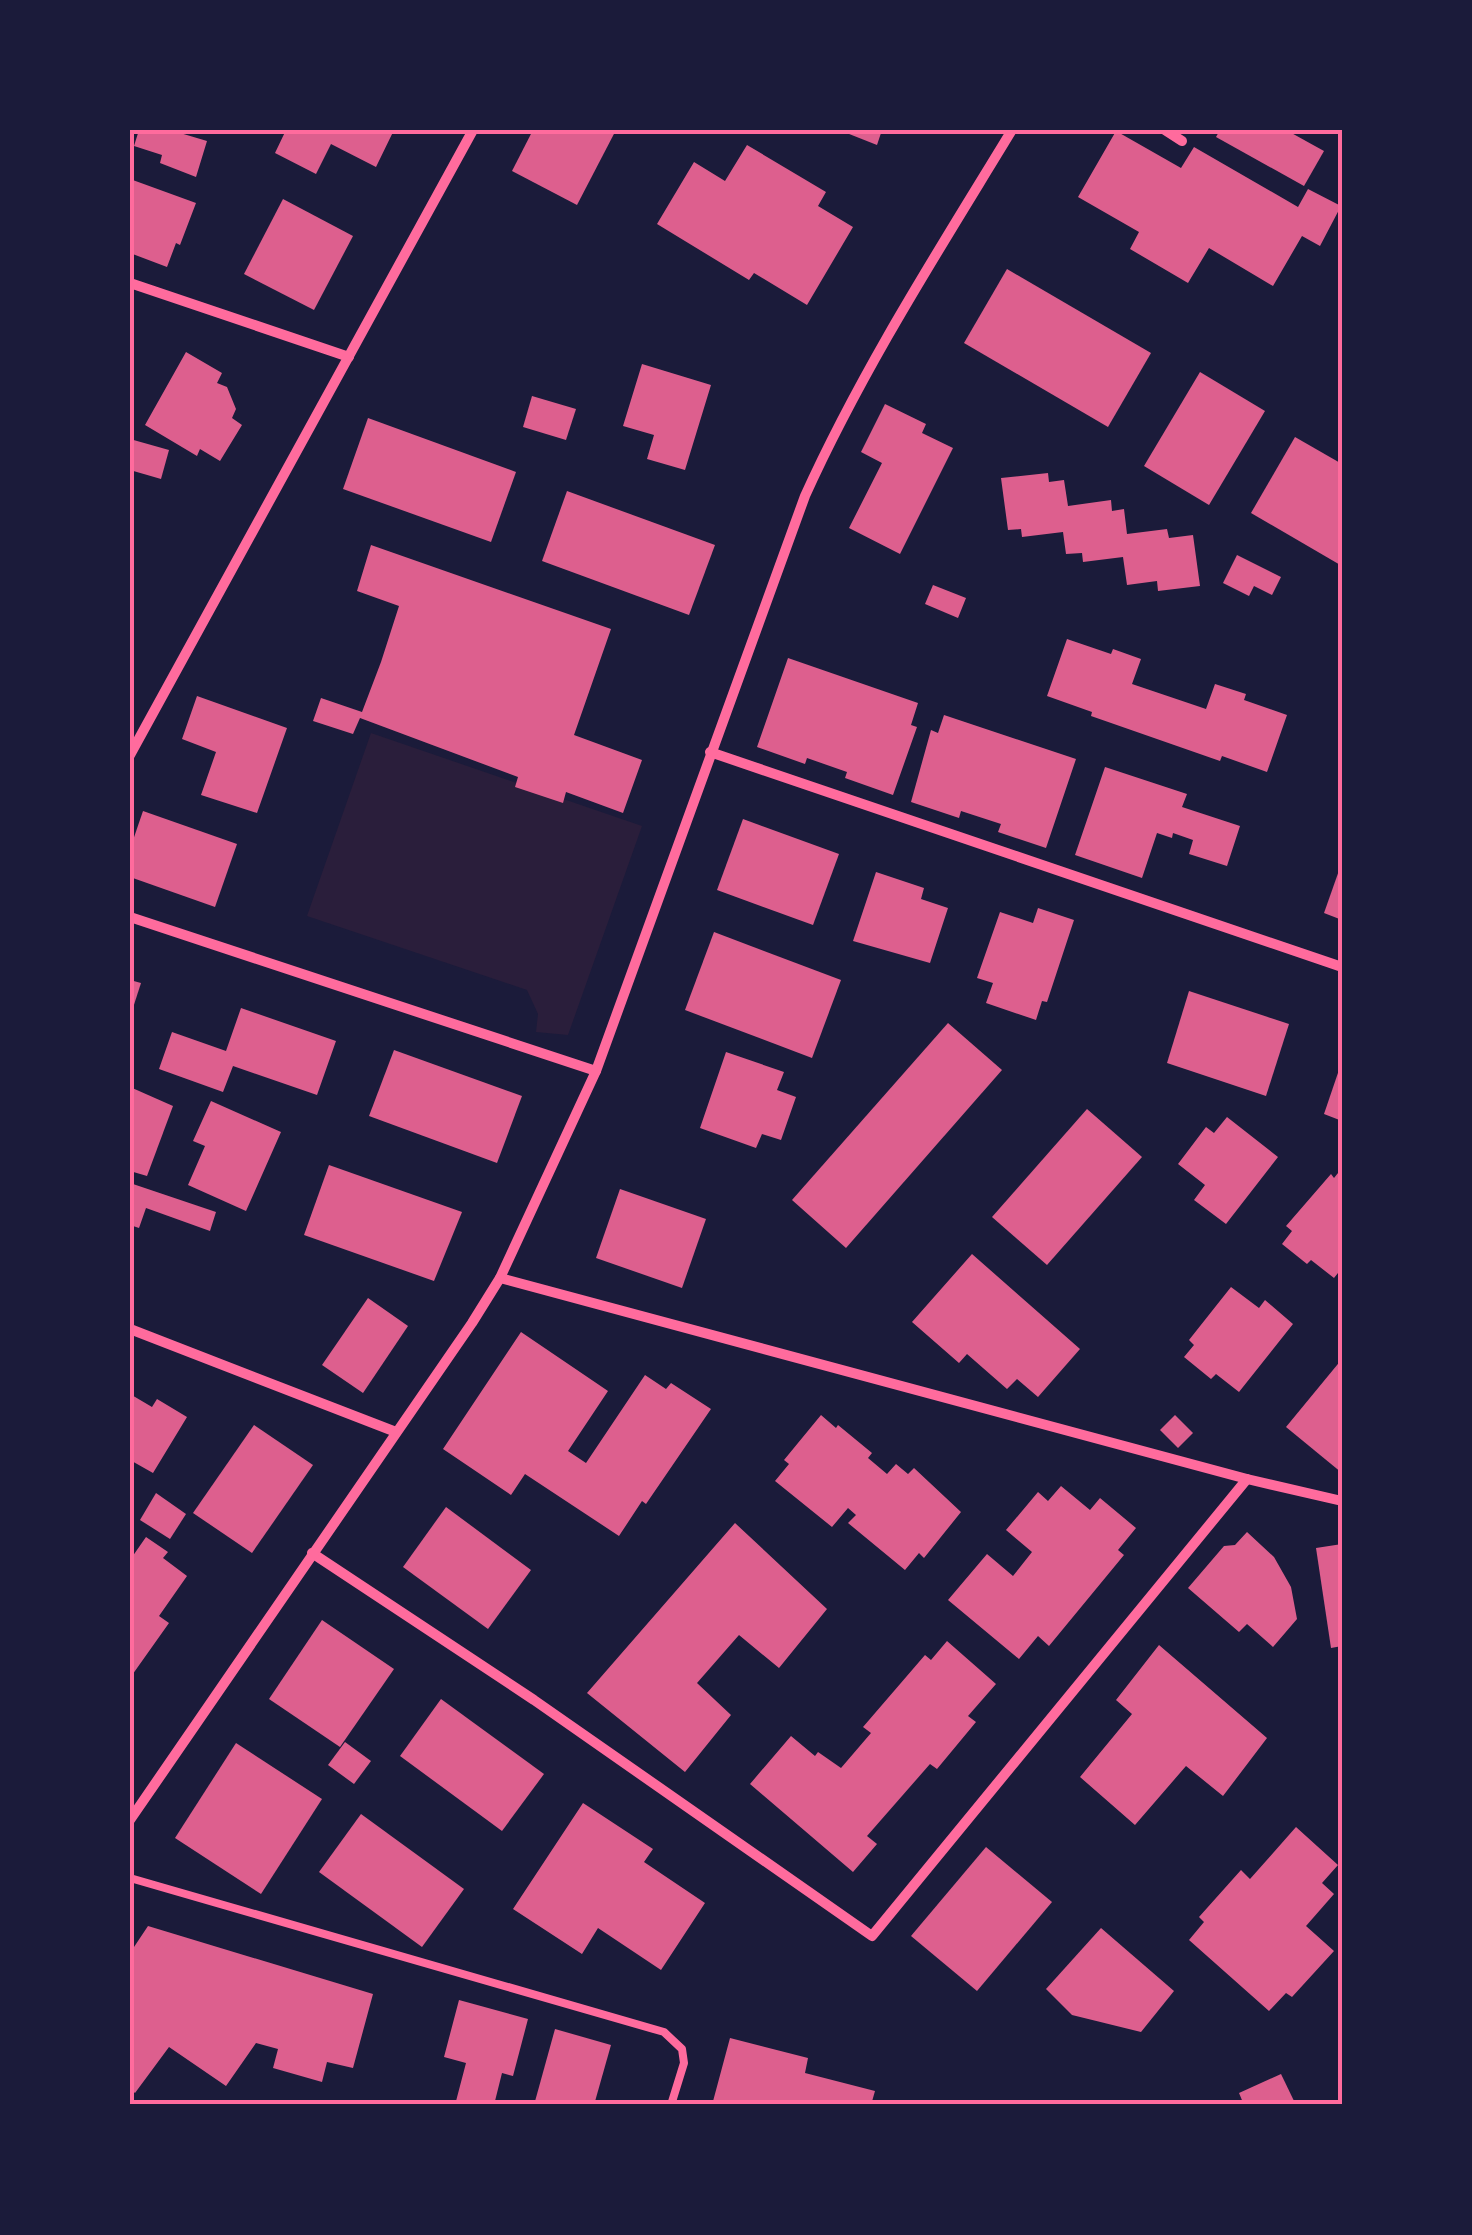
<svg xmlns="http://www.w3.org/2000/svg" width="1472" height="2235" viewBox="0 0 1472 2235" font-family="Overpass,sans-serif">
  <rect width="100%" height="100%" fill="#1b1b3a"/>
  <polygon fill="#2a1e3b" points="371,733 642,826 568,1035 536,1032 538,1014 527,990 307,916"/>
  <g fill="#dd5f8e">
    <polygon points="139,130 170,130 207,141 196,177 160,163 162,155 134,146"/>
    <polygon points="286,130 394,130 376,167 331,144 316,174 275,153"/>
    <polygon points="533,130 616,130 577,205 512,171"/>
    <polygon points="839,130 882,130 877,145"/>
    <polygon points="1220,130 1286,130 1324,151 1304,186 1216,137"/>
    <polygon points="1116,131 1181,168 1194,147 1298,207 1308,189 1341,206 1320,246 1302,236 1273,286 1209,248 1188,283 1130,249 1139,232 1078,197"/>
    <polygon points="747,145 826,192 818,206 853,227 807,305 754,273 749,280 657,224 694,162 725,181"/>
    <polygon points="130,179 196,203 180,245 176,243 167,267 130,253"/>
    <polygon points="283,199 353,236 314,310 244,274"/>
    <polygon points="1007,269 1151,353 1108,427 964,343"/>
    <polygon points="186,352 222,373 217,383 227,387 236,409 232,418 242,425 220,461 200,449 197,456 145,425"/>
    <polygon points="642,364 711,385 685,470 647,459 654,435 623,426"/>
    <polygon points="1200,372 1265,411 1209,505 1144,466"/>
    <polygon points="532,396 576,409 566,440 523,427"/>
    <polygon points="885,404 926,424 922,433 953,448 900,554 849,528 882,463 861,452"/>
    <polygon points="368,418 516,472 491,542 343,489"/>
    <polygon points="1295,437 1342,464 1342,566 1251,513"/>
    <polygon points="130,439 169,450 161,479 130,470"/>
    <polygon points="1048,473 1049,482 1064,480 1068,506 1111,500 1112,511 1124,509 1127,534 1167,529 1169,538 1193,535 1200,586 1158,591 1157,581 1127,585 1123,557 1083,562 1082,553 1066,554 1063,532 1022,537 1021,529 1008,530 1001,478"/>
    <polygon points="567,491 715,545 689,615 542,561"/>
    <polygon points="371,545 611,629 574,735 642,760 623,813 566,792 563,803 515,787 518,777 360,718 353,734 313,721 321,698 362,712 381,662 399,606 357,591"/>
    <polygon points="1237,555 1281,577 1272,595 1254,586 1249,596 1223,583"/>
    <polygon points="933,585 966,598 958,618 925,604"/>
    <polygon points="1067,639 1111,654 1113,649 1141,659 1132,684 1206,709 1215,684 1246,694 1244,700 1287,715 1267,772 1222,756 1220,761 1091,716 1092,712 1047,696"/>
    <polygon points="788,658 918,703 911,725 917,727 893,795 845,778 847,772 807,758 805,764 757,747"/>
    <polygon points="197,696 287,728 257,813 201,795 216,752 182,739"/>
    <polygon points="944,715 1076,759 1046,848 998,832 1001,824 961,811 959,818 911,802 931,730 938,733"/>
    <polygon points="1105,767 1187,794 1182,807 1240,826 1227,866 1189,854 1193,840 1173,833 1172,838 1157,833 1142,878 1075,855"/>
    <polygon points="143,811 237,844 215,907 130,877 130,849"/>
    <polygon points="743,819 839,854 813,925 717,890"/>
    <polygon points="1342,862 1342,920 1324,913"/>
    <polygon points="876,872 924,888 921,899 948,908 930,963 853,941"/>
    <polygon points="1038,908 1074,920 1047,1002 1042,1001 1036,1020 986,1003 993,983 977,978 1000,912 1033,923"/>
    <polygon points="714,932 841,980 812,1058 685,1010"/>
    <polygon points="130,980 141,983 131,1014 130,1013"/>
    <polygon points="1189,991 1289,1024 1266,1096 1167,1063"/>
    <polygon points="241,1008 336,1041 317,1095 233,1066 223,1092 159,1069 172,1032 226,1051"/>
    <polygon points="948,1023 1002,1070 846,1248 792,1200"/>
    <polygon points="394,1050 522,1096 497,1163 369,1116"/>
    <polygon points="726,1052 784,1072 777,1090 796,1097 781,1140 762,1134 756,1148 700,1128"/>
    <polygon points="1341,1064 1342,1064 1342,1121 1324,1114"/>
    <polygon points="130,1087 173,1106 147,1176 130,1171"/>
    <polygon points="211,1101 281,1132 246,1211 188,1185 205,1146 193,1141"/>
    <polygon points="1087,1109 1142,1157 1047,1265 992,1217"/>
    <polygon points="1227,1117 1278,1157 1226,1224 1194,1200 1205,1185 1178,1164 1206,1127 1214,1133"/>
    <polygon points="329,1165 462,1212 434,1281 304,1235"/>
    <polygon points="1342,1168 1342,1268 1334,1278 1311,1260 1307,1264 1282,1244 1292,1231 1286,1226 1331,1174 1334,1178"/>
    <polygon points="130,1183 216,1212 210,1231 146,1208 139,1228 130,1225"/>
    <polygon points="620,1189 706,1219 682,1288 596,1258"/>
    <polygon points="972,1254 1080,1349 1038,1397 1017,1379 1007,1389 967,1354 959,1363 912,1322"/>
    <polygon points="1231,1287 1259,1308 1265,1300 1293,1324 1239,1392 1216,1374 1211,1379 1184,1357 1194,1345 1189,1340"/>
    <polygon points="368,1298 408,1326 363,1393 322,1365"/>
    <polygon points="521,1332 608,1391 568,1451 586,1463 645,1375 666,1389 671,1383 711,1409 646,1504 642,1501 619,1536 525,1474 511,1495 443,1449"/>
    <polygon points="1342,1359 1342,1473 1286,1427"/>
    <polygon points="130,1394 152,1407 157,1399 187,1417 153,1473 130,1460"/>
    <polygon points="821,1415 836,1428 838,1425 872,1453 868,1458 887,1474 896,1464 908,1474 914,1468 961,1512 924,1558 919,1553 905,1570 848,1523 856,1515 848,1508 832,1527 775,1481 789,1464 784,1460"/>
    <polygon points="1175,1415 1193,1433 1178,1448 1160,1430"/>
    <polygon points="254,1425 313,1465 252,1553 193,1513"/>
    <polygon points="1061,1486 1090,1510 1100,1498 1136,1528 1118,1550 1124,1555 1049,1646 1038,1636 1019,1659 948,1600 987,1554 1013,1576 1032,1552 1006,1530 1038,1492 1048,1501"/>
    <polygon points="156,1493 186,1514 170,1539 140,1520"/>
    <polygon points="446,1507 531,1570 488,1629 403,1567"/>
    <polygon points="735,1523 827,1609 779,1668 739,1635 697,1683 731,1715 685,1772 587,1693"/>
    <polygon points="1247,1532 1274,1557 1291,1587 1297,1619 1273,1647 1247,1624 1239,1632 1188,1588 1224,1546 1235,1545"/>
    <polygon points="146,1537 168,1552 163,1558 187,1576 159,1616 169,1623 130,1678 130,1560"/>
    <polygon points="1342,1544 1342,1646 1331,1648 1316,1548"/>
    <polygon points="322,1620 394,1669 340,1747 269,1699"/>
    <polygon points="947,1641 996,1684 968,1716 976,1722 937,1769 930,1764 867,1836 877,1844 853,1872 750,1784 791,1736 815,1756 818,1752 841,1768 871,1733 863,1727 925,1655 931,1660"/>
    <polygon points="1159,1645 1267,1738 1223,1796 1186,1766 1135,1825 1080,1777 1132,1714 1116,1700"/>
    <polygon points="441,1699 544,1774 502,1831 400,1756"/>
    <polygon points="345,1742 371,1761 354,1784 328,1765"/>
    <polygon points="236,1743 322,1799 261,1894 175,1838"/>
    <polygon points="583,1803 653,1849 644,1862 705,1903 661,1970 598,1928 582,1954 513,1909"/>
    <polygon points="361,1814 464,1889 422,1947 319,1872"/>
    <polygon points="1296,1827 1338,1865 1322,1883 1334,1894 1306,1926 1334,1951 1292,1997 1286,1993 1269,2011 1189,1940 1204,1922 1199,1917 1241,1870 1250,1879"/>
    <polygon points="986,1847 1052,1902 977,1991 911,1936"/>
    <polygon points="148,1926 373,1994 353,2068 327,2062 322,2082 273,2068 278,2049 256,2043 226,2086 169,2047 135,2093 130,2089 130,1953"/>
    <polygon points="1101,1928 1174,1991 1141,2032 1072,2015 1046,1989"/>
    <polygon points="459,2000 528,2019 513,2076 502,2073 494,2105 455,2105 466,2063 444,2057"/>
    <polygon points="555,2029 611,2045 594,2105 534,2105"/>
    <polygon points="730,2038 808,2058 805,2073 875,2091 871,2105 712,2105"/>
    <polygon points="1281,2074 1295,2103 1244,2105 1239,2093"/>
  </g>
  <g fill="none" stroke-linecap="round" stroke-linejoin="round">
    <polyline stroke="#ff6b9d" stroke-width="8" points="130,1878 664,2032 682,2049 684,2063 671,2105"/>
    <g stroke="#ff6b9d" stroke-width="10">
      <polyline points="1165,130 1182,141"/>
      <polyline points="130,283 349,357"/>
      <polyline points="710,752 1342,967"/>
      <polyline points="130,755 473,130"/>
      <polyline points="130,917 596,1071"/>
      <polyline points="500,1278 1247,1479 1342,1501"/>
      <polyline points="130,1329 396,1432"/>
      <polyline points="312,1553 534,1700 872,1936 1247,1479"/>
      <path d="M130,1820l342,-497 28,-45 96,-207 209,-575c58,-128 134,-246 207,-366"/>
    </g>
  </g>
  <rect width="1472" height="2235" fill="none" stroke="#1b1b3a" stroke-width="265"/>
  <rect x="132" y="132" width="1208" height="1970" fill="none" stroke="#ff6b9d" stroke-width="4"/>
</svg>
